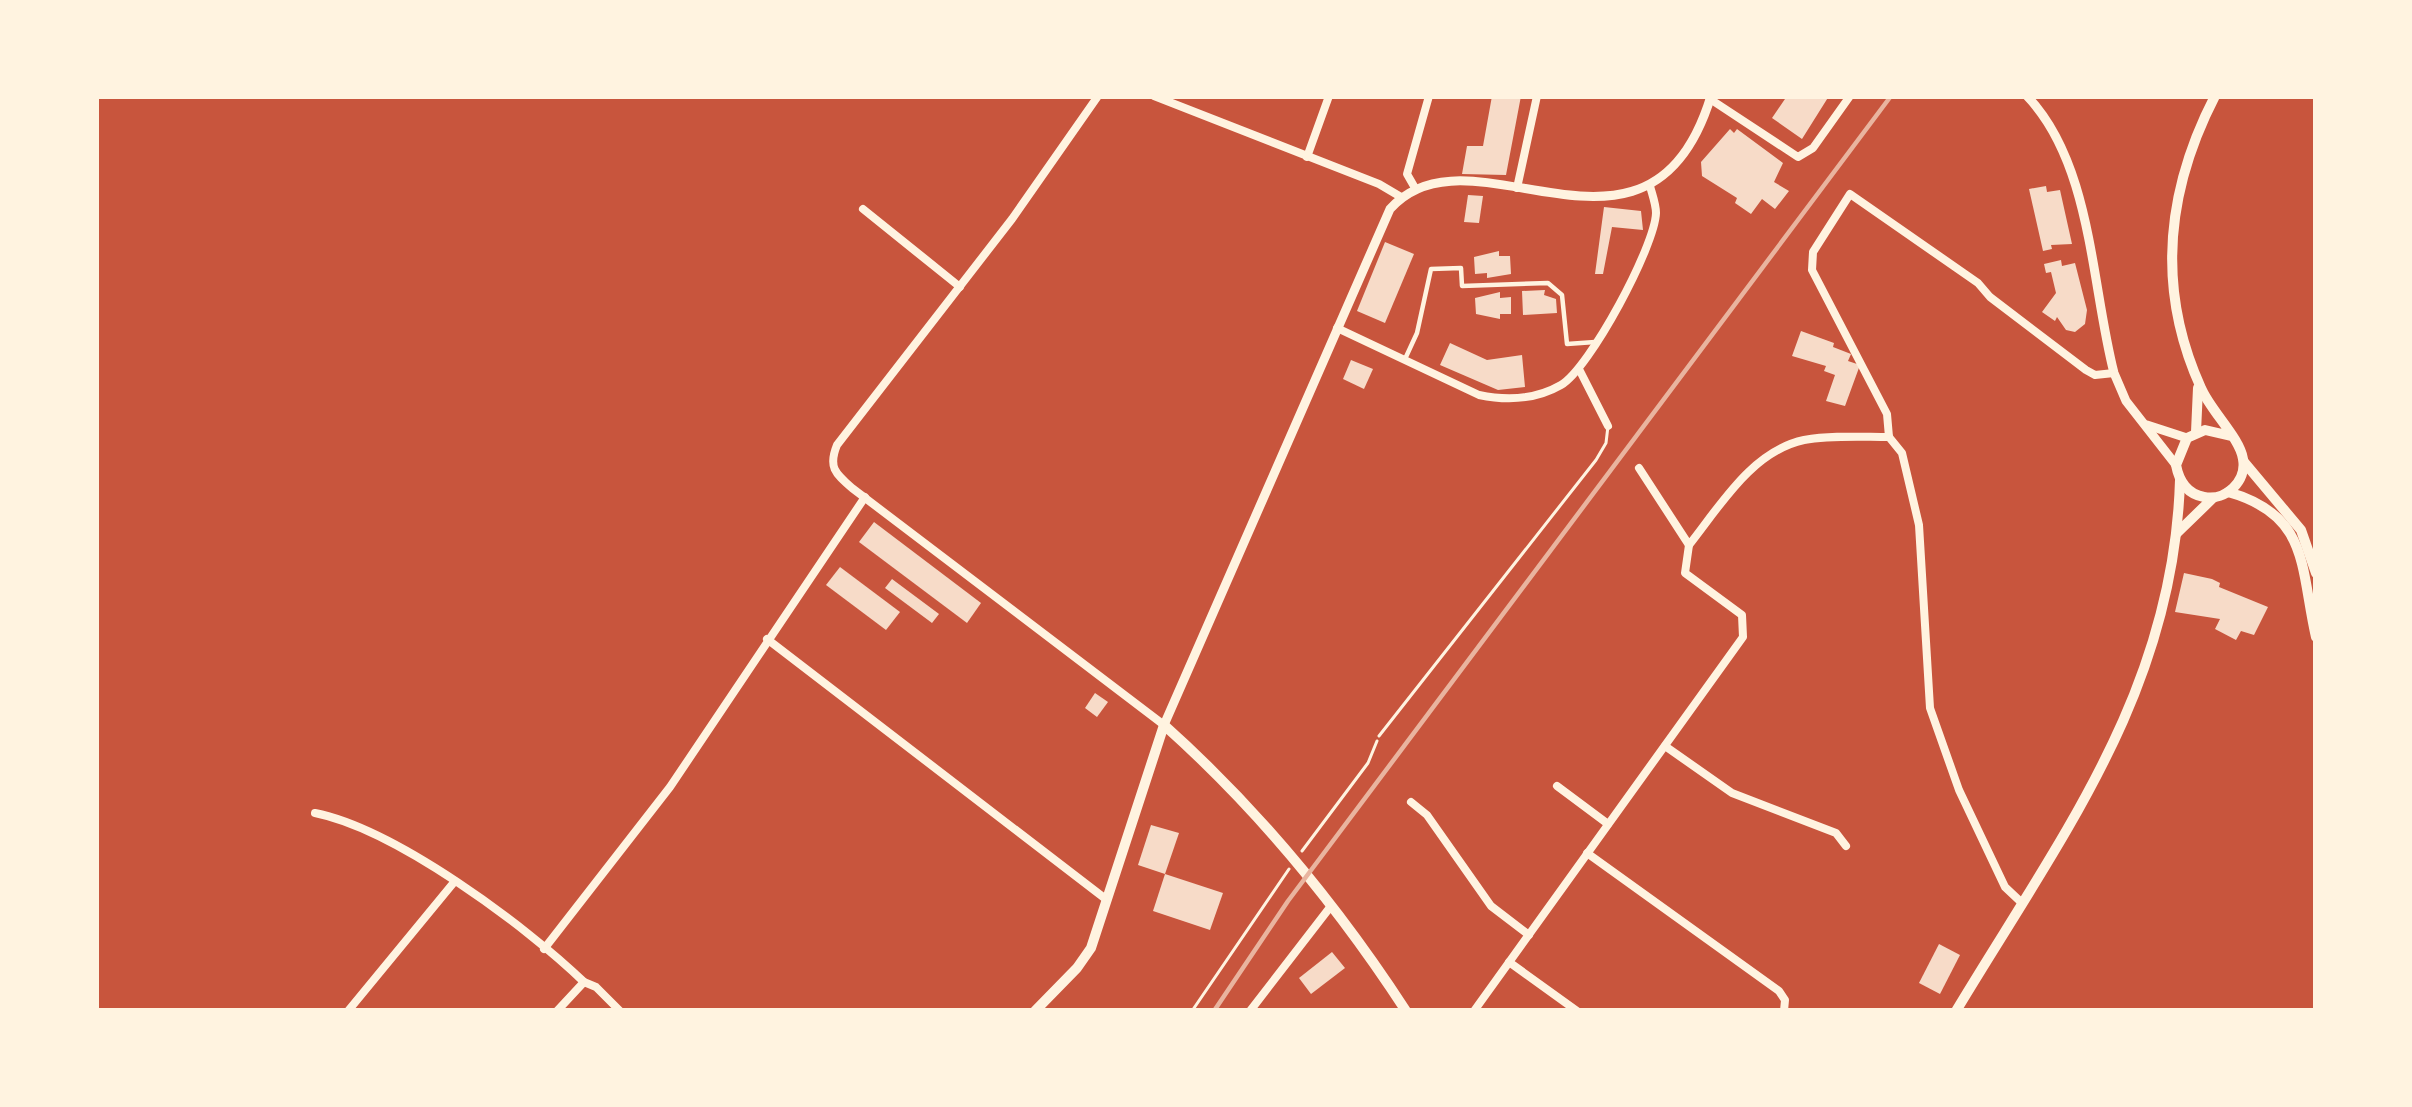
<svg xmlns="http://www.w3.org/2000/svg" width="2412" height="1107" viewBox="0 0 2412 1107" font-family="Figtree,sans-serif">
  <rect width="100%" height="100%" fill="#c8553d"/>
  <g fill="#f7dbc8">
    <polygon points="1492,96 1521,96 1506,175 1462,174 1467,146 1483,146"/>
    <polygon points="1787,96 1792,99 1795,96 1829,96 1802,139 1772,118"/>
    <polygon points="1730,129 1734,133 1737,129 1783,163 1774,182 1789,191 1775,209 1762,199 1751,214 1735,203 1737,198 1702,176 1701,162"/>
    <polygon points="2046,186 2047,192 2060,190 2072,244 2051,245 2052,249 2043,251 2029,189"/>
    <polygon points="1468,195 1483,196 1479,223 1464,222"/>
    <polygon points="1604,207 1641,211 1643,230 1612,227 1603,274 1595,274"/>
    <polygon points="1385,242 1414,254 1385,323 1357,311"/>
    <polygon points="1499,251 1499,256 1510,256 1511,274 1487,278 1487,273 1475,274 1474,257"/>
    <polygon points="2061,260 2062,266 2075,263 2087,310 2085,324 2075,332 2066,330 2057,317 2055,321 2042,312 2056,293 2051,272 2046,273 2044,264"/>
    <polygon points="1545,290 1544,295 1556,299 1557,313 1523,315 1522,291"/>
    <polygon points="1500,292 1500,298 1511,297 1511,314 1500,314 1500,319 1476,314 1475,298"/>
    <polygon points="1801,331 1834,343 1833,347 1851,354 1848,361 1860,365 1845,406 1826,401 1835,375 1824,371 1826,366 1792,356"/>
    <polygon points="1450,343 1487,360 1522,355 1525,387 1498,390 1440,365"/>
    <polygon points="1351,360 1373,369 1364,389 1343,379"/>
    <polygon points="874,522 981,603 967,623 859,542"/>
    <polygon points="840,567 900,612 886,630 826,585"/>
    <polygon points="2184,573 2212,579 2220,583 2219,587 2268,607 2254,635 2241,631 2236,640 2215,629 2220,619 2175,612"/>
    <polygon points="892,579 939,614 932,623 885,588"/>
    <polygon points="1095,693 1108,702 1097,717 1085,708"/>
    <polygon points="1151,825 1179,833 1165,874 1138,865"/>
    <polygon points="1165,874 1223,893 1210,930 1153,911"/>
    <polygon points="1939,944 1960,955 1940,994 1919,983"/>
    <polygon points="1332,952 1345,968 1311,994 1299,978"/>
  </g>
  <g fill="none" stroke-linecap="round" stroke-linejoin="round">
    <g stroke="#fff3e0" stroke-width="3">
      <polyline points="1302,851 1368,763 1377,741"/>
      <polyline points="1192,1011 1289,869"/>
    </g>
    <polyline stroke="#fff3e0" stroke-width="3" points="1379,736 1596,460 1606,443 1608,426"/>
    <polyline stroke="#fff3e0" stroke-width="4.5" points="1405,359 1417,333 1431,269 1461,268 1462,286 1548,283 1562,295 1567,344 1595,342"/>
    <g stroke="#fff3e0" stroke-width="8">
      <path d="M1098,96l-86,123 -175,226c-9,22 -2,28 15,43l312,237"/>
      <polyline points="1154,96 1379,184 1401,197"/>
      <polyline points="1710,99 1798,157 1813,148 1850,96"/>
      <polyline points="1307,157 1329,96"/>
      <polyline points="1415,188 1407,174 1429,96"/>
      <polyline points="1517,188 1537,96"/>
      <polyline points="863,209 960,287"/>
      <path d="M1337,328l142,67c29,6 56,5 82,-10 29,-17 94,-139 95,-172 0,-9 -4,-19 -6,-27"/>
      <polyline points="1580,371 1608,426"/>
      <path d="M1639,468l50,77c31,-39 63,-94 115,-105 28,-5 57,-3 85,-3"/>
      <polyline points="767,639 1107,900"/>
      <polyline points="1665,746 1732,793 1836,833 1846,846"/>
      <polyline points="1557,786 1608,824"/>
      <polyline points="1411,802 1427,815 1491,906 1529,935"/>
      <path d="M315,813c80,16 210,112 269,169l12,5 24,24"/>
      <polyline points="1587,853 1779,991 1785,1000 1784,1011"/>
      <polyline points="2022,903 2005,887 1959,790 1930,708 1919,525 1902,453 1889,437 1887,414 1812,270 1813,252 1850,194 1978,283 1990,297 2086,370 2095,375 2114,373"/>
      <polyline points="544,949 670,787 865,497"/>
      <polyline points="1509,962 1577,1011"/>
      <polyline points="348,1011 455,881"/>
      <polyline points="557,1011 584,982"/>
      <polyline points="1250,1011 1331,906"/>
      <polyline points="1474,1011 1743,637 1742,615 1685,573 1689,545"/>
    </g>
    <g stroke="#fff3e0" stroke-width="9">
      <path d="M2027,96c65,68 64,188 87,277l12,28 50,64"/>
      <polyline points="2147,425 2187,438"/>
      <path d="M1164,725l226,-516c81,-92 259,89 321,-113"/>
    </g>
    <g stroke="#fff3e0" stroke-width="10">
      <path d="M2215,96c-49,95 -59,193 -14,292 9,22 39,50 42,71 4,22 -17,42 -39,38 -17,-3 -25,-16 -28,-32l11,-27 18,-8 26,6"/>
      <polyline points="2196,432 2198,388"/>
      <polyline points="2244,462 2301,530 2316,573"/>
      <path d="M2228,492c82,23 72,76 88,145"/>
      <polyline points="2177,533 2213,498"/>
      <path d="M1035,1011l42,-43 14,-20 73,-223c94,84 173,180 242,286"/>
      <path d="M1956,1011c104,-173 218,-320 224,-531"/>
    </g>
    <polyline stroke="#e9b49f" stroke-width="4.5" points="1214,1011 1288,901 1891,96"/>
  </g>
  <rect width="2412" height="1107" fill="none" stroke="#fff3e0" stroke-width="198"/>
</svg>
